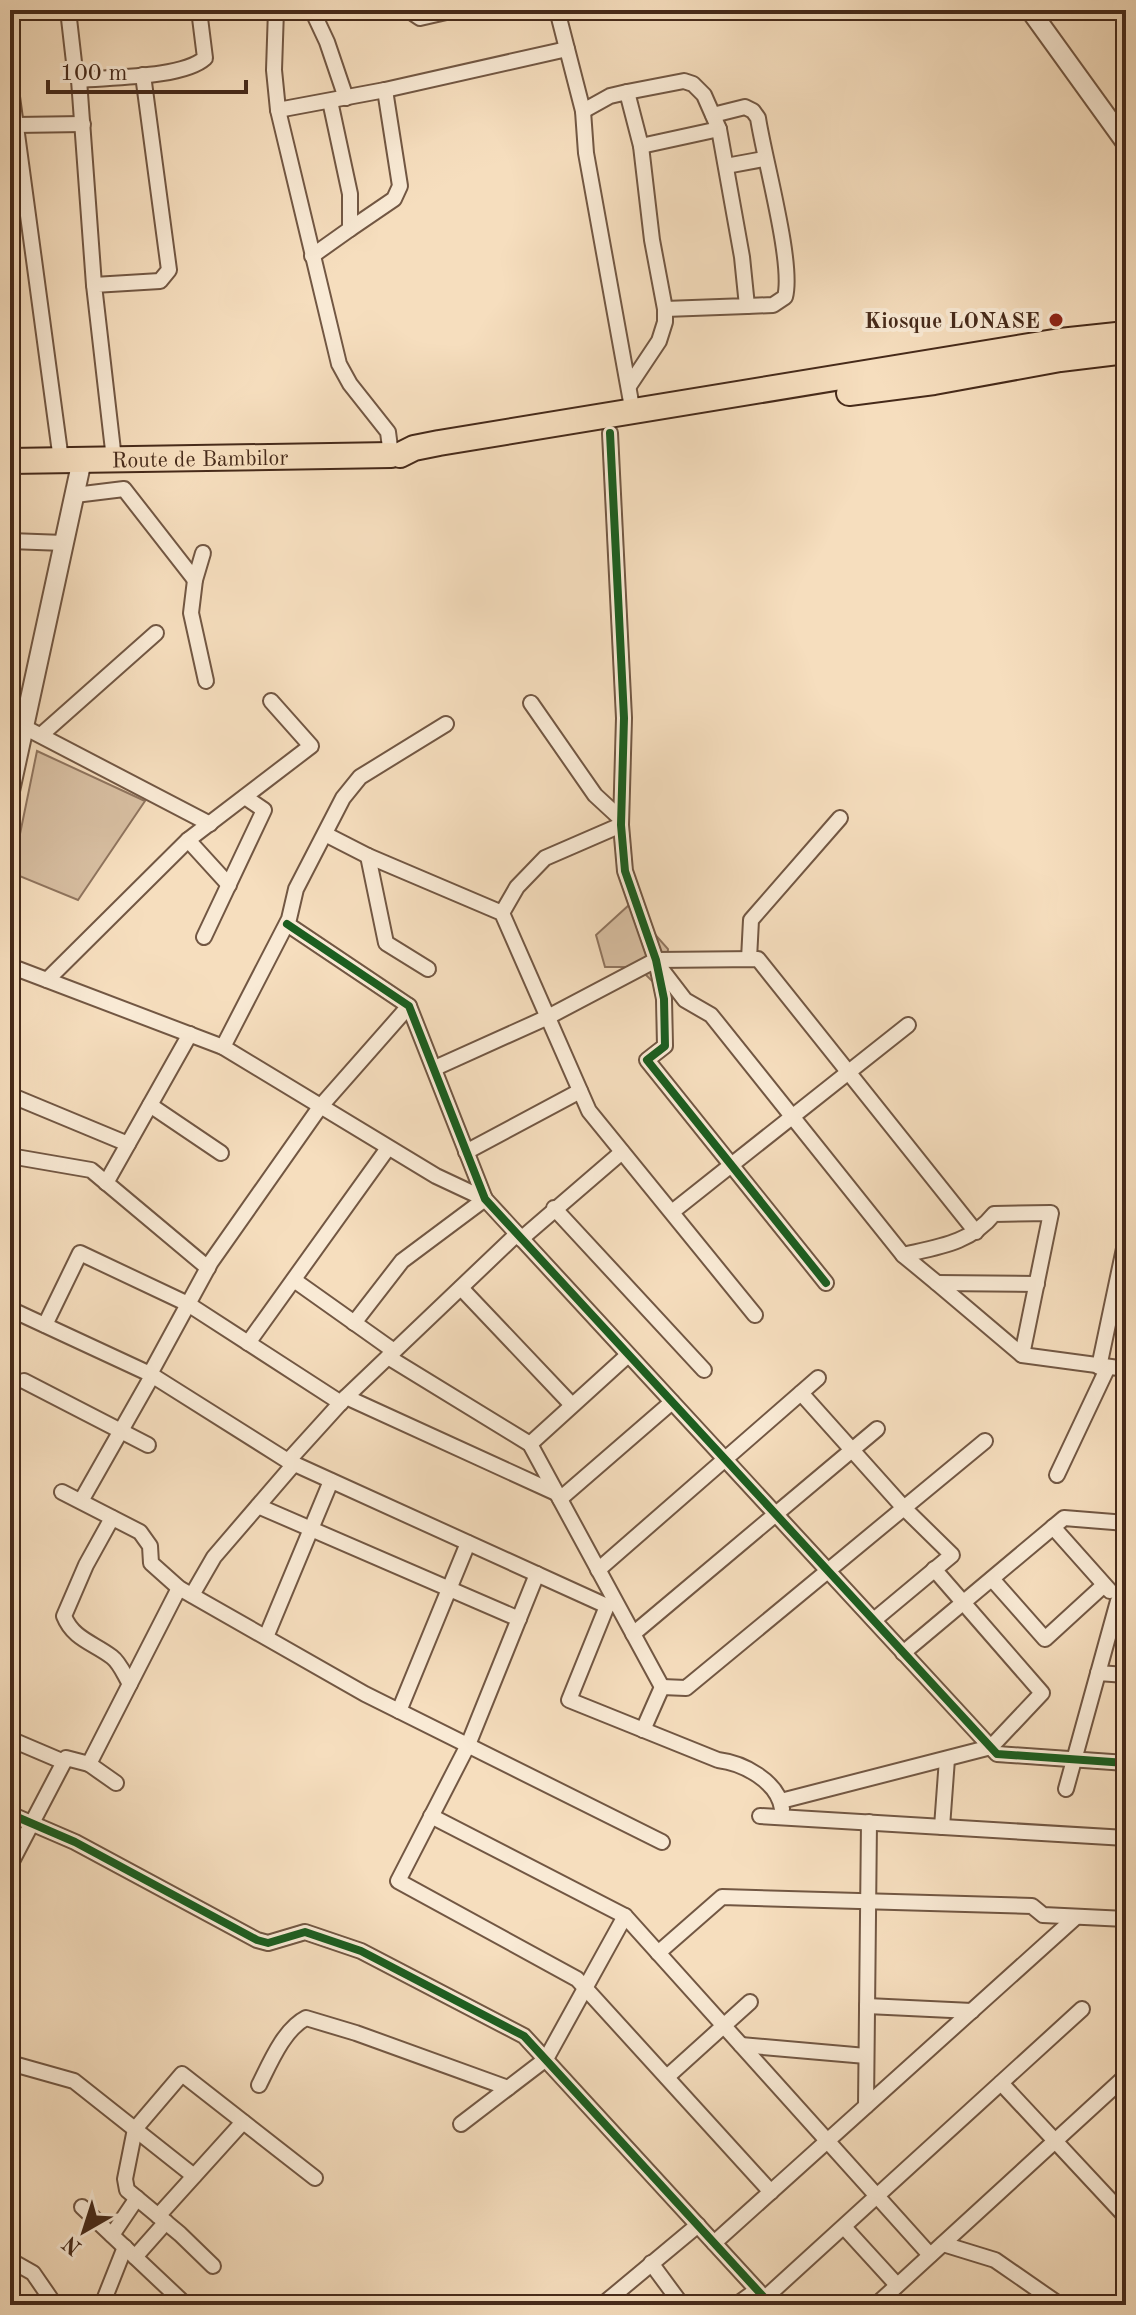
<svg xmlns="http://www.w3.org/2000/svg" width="1136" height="2315" viewBox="0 0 1136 2315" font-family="'Old Standard TT',serif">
  <rect width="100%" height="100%" fill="#f6debe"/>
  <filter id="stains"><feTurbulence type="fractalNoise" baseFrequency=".0025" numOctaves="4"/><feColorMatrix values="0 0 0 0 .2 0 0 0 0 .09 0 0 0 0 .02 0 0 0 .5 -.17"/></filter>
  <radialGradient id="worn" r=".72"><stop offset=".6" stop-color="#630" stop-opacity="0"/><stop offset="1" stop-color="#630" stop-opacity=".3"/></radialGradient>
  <g fill="#d8bfa2" stroke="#8f745e" stroke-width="2">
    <polygon points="37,751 145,801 78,900 12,873"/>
    <polygon points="629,905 668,949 666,971 653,982 638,967 605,967 596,935"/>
  </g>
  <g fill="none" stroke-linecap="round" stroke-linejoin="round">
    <defs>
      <g id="minor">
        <path d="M68,10l7,61 4,9c31,-3 104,-2 126,-22l-6,-48"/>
        <polyline points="276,10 274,70 278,110 339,364 350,384 388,432 391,455"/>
        <polyline points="312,10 327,42 346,98"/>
        <polyline points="408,10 420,18 455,10"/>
        <polyline points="557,10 583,111 586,153 633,413"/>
        <polyline points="79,80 94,285"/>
        <polyline points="10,82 61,460"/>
        <polyline points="627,92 684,81 693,84 704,95 719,129 742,257 747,306 665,309"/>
        <polyline points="278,110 385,90 567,49"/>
        <polyline points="583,111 610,96 627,92 641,146 652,240 665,309 665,322 659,341 629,386"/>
        <path d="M713,115l32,-8 8,4 5,7c6,40 36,146 27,179l-12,8 -26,1"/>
        <polyline points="16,125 83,124"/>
        <polyline points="641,146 719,129"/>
        <polyline points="726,166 764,159"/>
        <polyline points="350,229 394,199 400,186 385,90"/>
        <polyline points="312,256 350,229 350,194 330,101"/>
        <polyline points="610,433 624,718 621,825 625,871 656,960 664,999 665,1046 647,1060 826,1283"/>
        <polyline points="114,459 94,285 160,281 169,270 143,75"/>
        <polyline points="75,495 124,489 195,580"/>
        <polyline points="10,541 64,543"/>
        <polyline points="203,553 195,580 191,613 206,681"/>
        <polyline points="531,703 595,795 621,819"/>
        <polyline points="24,727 210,824"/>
        <polyline points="41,735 156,633"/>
        <polyline points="325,834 368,856 502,913 589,1111 755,1315"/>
        <polyline points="188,840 229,885"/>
        <polyline points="368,856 386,943 428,969"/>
        <polyline points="502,913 517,887 545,858 621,825"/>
        <polyline points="287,924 409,1006 485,1199 997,1754 1126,1763"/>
        <polyline points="204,937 264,810 245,797"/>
        <polyline points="749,959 751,920 840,818"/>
        <polyline points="10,966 223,1047 436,1176 485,1199"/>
        <polyline points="662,970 685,1000 711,1015 903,1255 937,1283 1022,1355 1126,1369"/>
        <polyline points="47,980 188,840 311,746 271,701"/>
        <polyline points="223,1047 289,919 296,889 343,798 360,777 446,724"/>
        <polyline points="435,1068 548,1017 656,960 758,959 976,1232"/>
        <polyline points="10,1095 128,1144"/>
        <polyline points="150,1105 221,1153"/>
        <polyline points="466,1152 580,1091"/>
        <polyline points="10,1156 91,1170 208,1268"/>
        <polyline points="106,1183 190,1034"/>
        <polyline points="554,1208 704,1370"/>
        <polyline points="672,1212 908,1025"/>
        <polyline points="521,1239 622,1152"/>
        <path d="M903,1255c35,-8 68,-12 91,-41l57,-1 -29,142"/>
        <polyline points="294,1280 394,1351"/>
        <polyline points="937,1283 1037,1284"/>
        <polyline points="461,1288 572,1405"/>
        <polyline points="10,1309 150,1374 288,1461 607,1606"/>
        <polyline points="354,1323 402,1261 485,1199"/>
        <polyline points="45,1325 80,1253 188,1304 341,1403"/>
        <polyline points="248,1343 388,1148"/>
        <polyline points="388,1357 530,1444 662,1687"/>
        <polyline points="1099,1367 1126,1239"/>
        <polyline points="150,1374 211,1262 320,1107 409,1006"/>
        <polyline points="24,1381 148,1445"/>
        <polyline points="801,1393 904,1508 952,1555 874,1620"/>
        <polyline points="346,1397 556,1493"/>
        <polyline points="530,1444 628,1355"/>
        <polyline points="288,1461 346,1397 517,1234"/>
        <polyline points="1057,1475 1108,1367"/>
        <polyline points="62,1492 140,1532 150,1546 151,1563 179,1588 365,1694 662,1842"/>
        <polyline points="560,1499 672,1402"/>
        <polyline points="81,1501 152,1376"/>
        <polyline points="258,1506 519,1619"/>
        <path d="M112,1518l-26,47 -22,51c9,23 30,27 48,41 8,6 13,19 18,27"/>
        <polyline points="1053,1527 1110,1591"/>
        <polyline points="598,1570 818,1378"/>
        <polyline points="537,1574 468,1745 398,1881 577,1979 771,2192"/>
        <polyline points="992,1579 1045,1639 1104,1585"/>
        <polyline points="192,1595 214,1557 294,1464"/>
        <path d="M614,1602l-7,4 -38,94 149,60c25,3 60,21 64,49"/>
        <polyline points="633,1634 877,1429"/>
        <polyline points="266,1637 331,1481"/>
        <polyline points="903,1653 1064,1518 1126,1523"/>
        <polyline points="1098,1673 1126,1675"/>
        <polyline points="662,1687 686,1688 985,1441"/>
        <polyline points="399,1711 468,1543"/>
        <polyline points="643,1730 662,1687"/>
        <polyline points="10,1739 64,1762"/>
        <polyline points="116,1783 89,1764 179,1588"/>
        <polyline points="1066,1789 1118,1601"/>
        <polyline points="781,1801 991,1747 1042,1693 934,1569"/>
        <polyline points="10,1814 75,1842 257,1940 268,1943 305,1932 361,1951 524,2036 771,2305"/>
        <polyline points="431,1816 625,1916 930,2255"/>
        <polyline points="760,1816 1126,1838"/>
        <polyline points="942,1827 947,1759"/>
        <polyline points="10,1865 66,1758 89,1764"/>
        <polyline points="658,1953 722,1897 1032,1906 1043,1915 1126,1919"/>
        <polyline points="867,2006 972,2011"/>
        <polyline points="741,2045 866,2056"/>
        <polyline points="10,2063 74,2081 194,2176"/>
        <polyline points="667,2077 750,2002"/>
        <polyline points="1001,2083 1126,2217"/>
        <path d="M259,2085c11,-22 25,-56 47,-67l50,15 152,55"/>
        <polyline points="866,2106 869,1822"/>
        <polyline points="461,2124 546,2059 625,1916"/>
        <polyline points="82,2207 186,2305"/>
        <polyline points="158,2216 243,2122"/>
        <polyline points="844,2227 897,2285"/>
        <polyline points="112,2235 137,2198"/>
        <polyline points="714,2243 1076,1917"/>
        <polyline points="943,2244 995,2260 1060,2305"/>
        <polyline points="135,2257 166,2222"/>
        <polyline points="10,2260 33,2273 53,2302 60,2305"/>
        <polyline points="651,2263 682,2305"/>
        <polyline points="213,2266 180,2234 127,2190 125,2179 135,2129 182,2074 315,2178"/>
        <polyline points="765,2298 1082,2009"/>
        <polyline points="102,2305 125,2247"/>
        <polyline points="602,2305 698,2225"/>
        <polyline points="736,2305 757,2290"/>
        <polyline points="876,2305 1126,2076"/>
      </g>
      <g id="tertiary">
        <polyline points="1030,10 1126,143"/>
        <polyline points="10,791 82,460"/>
      </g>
      <g id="primary">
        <polyline points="849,393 934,382 1060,359 1126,351"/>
        <polyline points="400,455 414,448 439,443 1060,341 1126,334"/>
        <path id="s1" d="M10,461l381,-6"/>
      </g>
    </defs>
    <use href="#minor" stroke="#725743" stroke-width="18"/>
    <use href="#tertiary" stroke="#725743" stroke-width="22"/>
    <use href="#primary" stroke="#462a1a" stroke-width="28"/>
    <use href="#minor" stroke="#f9ead5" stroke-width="14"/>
    <use href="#tertiary" stroke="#f9ead5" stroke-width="18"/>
    <use href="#primary" stroke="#f6debe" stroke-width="24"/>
    <defs>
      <g id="cycleway">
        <polyline points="610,433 624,718 621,825 625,871 656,960 664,999 665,1046 647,1060 826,1283"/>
        <polyline points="287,924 409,1006 485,1199 997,1754 1126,1763"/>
        <polyline points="10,1814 75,1842 257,1940 268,1943 305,1932 361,1951 524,2036 771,2305"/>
      </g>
    </defs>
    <use href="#cycleway" stroke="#f9ead5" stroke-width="13"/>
    <use href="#cycleway" stroke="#1b5e20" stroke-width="8"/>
  </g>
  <circle fill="#8f2418" stroke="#f9ead5" stroke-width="3" cx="1056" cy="320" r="8"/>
  <g text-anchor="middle" stroke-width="8" stroke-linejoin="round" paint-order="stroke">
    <g font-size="22" font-weight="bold" fill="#462a1a" stroke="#f9ead5" text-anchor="end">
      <text x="1040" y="328">Kiosque LONASE</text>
    </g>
    <g font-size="22" fill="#462a1a" stroke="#f9ead5">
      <text dy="8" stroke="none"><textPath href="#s1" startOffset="190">Route de Bambilor</textPath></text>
    </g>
  </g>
  <rect width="1136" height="2315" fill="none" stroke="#f6debe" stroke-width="40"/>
  <rect x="12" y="12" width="1112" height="2291" fill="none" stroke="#462a1a" stroke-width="4"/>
  <rect x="20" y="20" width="1096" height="2275" fill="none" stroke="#462a1a" stroke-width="2"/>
  <g transform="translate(84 2231) rotate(219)" stroke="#f9ead5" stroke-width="6" paint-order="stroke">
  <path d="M0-6L14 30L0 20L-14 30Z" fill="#462a1a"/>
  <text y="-12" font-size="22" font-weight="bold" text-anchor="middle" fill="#462a1a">N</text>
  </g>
  <path d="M48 80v12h198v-12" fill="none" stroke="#462a1a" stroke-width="4"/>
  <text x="60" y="80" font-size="24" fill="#462a1a" stroke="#f9ead5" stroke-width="6" paint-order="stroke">100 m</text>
  <rect width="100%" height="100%" filter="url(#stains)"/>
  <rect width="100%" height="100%" fill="url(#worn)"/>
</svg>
